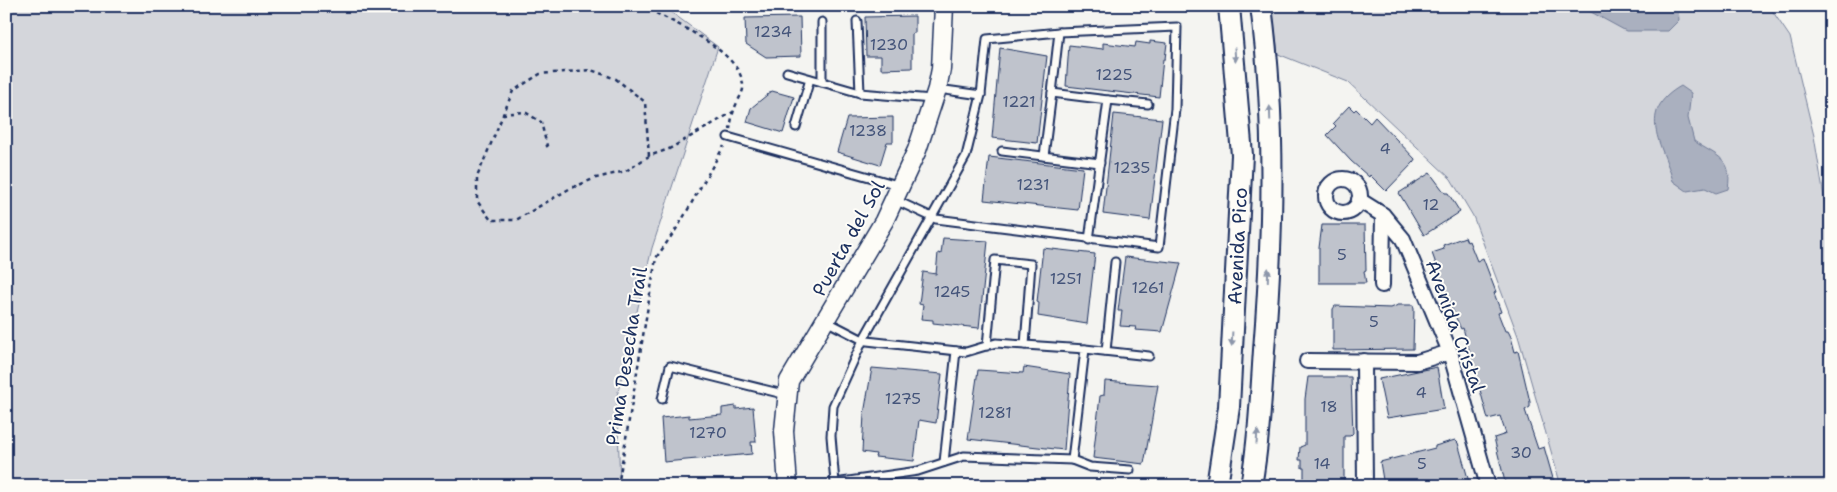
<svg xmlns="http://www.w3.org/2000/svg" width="1837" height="492" viewBox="0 0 1837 492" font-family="'Shantell Sans',sans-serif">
  <rect width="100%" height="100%" fill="#f4f4f1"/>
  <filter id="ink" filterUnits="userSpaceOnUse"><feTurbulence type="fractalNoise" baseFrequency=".02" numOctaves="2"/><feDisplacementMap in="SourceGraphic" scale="10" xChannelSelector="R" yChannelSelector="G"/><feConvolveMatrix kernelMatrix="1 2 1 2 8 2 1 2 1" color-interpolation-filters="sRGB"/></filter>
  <g filter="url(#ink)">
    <g fill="#d4d6db" stroke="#78829c">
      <polygon points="6,6 663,6 718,47 652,248 617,396 620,486 6,486"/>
      <polygon points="1272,6 1769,6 1790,37 1814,136 1831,240 1831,486 1561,486 1518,336 1473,216 1451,179 1348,82 1278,54"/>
    </g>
    <g fill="#aab0bf" stroke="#717c98">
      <polygon points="1580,6 1672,6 1678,9 1679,20 1668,31 1626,31"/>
      <path d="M1681,86l10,7 -3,25 6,23c23,16 39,16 34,48l-12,4 -11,-5 -18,3 -14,-10c-10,-37 -38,-69 8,-95z"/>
    </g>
    <g fill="#bfc3cc" stroke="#1b2f5e">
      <polygon points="915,16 915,33 912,33 912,68 881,69 881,56 866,56 865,17"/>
      <polygon points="800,17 801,56 766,57 746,44 745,18"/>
      <polygon points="1150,41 1167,43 1165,59 1163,59 1159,97 1066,86 1069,45 1103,49 1103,43 1135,47 1136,42 1150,44"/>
      <polygon points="1000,48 1047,56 1037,143 992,138"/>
      <polygon points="772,91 794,97 783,133 747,122 751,108"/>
      <polygon points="1349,106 1354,111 1356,109 1370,123 1375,117 1415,159 1414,162 1386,191 1370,175 1369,177 1351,161 1327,135 1336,126 1333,123"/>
      <polygon points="1114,114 1162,119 1150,220 1103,214"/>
      <polygon points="893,117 893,142 887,142 880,165 837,152 847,118"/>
      <polygon points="989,157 1083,168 1078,210 984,200"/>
      <polygon points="1430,173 1445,193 1448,193 1460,212 1424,235 1399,193"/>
      <polygon points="1322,225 1365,225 1366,270 1364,271 1366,283 1319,283 1319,248"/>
      <polygon points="1465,237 1467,242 1469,241 1477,261 1483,258 1496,292 1494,293 1501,312 1498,313 1505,331 1508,331 1511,337 1515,352 1518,351 1530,402 1530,407 1525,410 1538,449 1544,447 1554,482 1551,483 1552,486 1506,486 1494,438 1506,434 1500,416 1488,419 1463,328 1461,329 1452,309 1432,253 1444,249 1443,245"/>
      <polygon points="943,238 988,241 979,328 933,323 933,320 921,319 923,305 919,304 923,272 936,274 938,253 941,254"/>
      <polygon points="1043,248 1095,254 1087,324 1038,316 1039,303 1037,302"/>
      <polygon points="1125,257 1181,263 1162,332 1135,330 1136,327 1120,326 1122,311 1118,311"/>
      <polygon points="1398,305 1413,305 1414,309 1413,349 1333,350 1333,309 1335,306 1391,308"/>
      <polygon points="1024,367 1070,374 1064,450 968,439 978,370 1023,373"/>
      <polygon points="1437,367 1444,409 1387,418 1379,379"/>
      <polygon points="872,368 942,374 936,423 919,420 914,461 875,457 876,454 862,452 864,414"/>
      <polygon points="1308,377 1351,377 1353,433 1350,436 1344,436 1344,486 1304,486 1304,468 1302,468 1302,460 1299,460 1300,447 1305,445 1305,399"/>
      <polygon points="1105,381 1158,385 1144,464 1093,458 1100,396 1104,395"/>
      <polygon points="736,406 736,409 753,407 756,442 751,442 752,454 664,462 661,418 689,415 689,418 722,415 722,408"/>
      <polygon points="1455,440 1458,443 1469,482 1454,486 1384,486 1380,462 1435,448 1435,446"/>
    </g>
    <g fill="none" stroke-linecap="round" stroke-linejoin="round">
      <defs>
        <g id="service">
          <polyline points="857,21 860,93"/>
          <polyline points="822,22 822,82"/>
          <polyline points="1059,32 1052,93 1108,100 1089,240"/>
          <polyline points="787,72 860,93 932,99"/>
          <polyline points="1108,100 1148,104"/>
          <polyline points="796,127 810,79"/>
          <polyline points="728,137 901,186"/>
          <polyline points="1002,151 1100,163"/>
          <polyline points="1044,156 1052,93"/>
          <polyline points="895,200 936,219 1159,247 1175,109 1177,27 1059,32 987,39 981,95 938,89"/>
          <polyline points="826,321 863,340 867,341 966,352 996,343 1085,349 1072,460 964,456 918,471 835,483 831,436 833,406 863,340 966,156 981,95"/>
          <polyline points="987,346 995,260 1031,264 1025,345"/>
          <polyline points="1085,349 1149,356"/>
          <polyline points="1106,351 1115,262"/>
          <polyline points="662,399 670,366 787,395"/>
          <polyline points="1072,460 1090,467 1130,470"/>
          <polyline points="944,462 956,351"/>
        </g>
        <g id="minor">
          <circle cx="1343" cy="196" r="17"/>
          <polyline points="1359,200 1383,215 1403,239 1450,352 1488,486"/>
          <polyline points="1382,285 1383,215"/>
          <polyline points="1307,361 1417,362 1450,352"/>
          <polyline points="1364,361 1365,486"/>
        </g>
        <polyline id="tertiary" points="788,486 784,431 789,381 884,221 917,150 937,89 941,69 944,6"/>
        <g id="secondary">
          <polyline points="1217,486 1229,407 1242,155 1229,6"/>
          <path d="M1251,486c8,-45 10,-91 13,-136 9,-114 12,-230 -3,-344"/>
        </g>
      </defs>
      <use href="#service" stroke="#1b2f5e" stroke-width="11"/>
      <use href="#minor" stroke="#1b2f5e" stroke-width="18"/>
      <use href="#tertiary" stroke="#1b2f5e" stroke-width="21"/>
      <use href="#secondary" stroke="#1b2f5e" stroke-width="24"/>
      <g stroke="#1b2f5e" stroke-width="2.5" stroke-dasharray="4 4" stroke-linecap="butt">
        <path d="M642,6c26,14 104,46 101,83 -1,6 -7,14 -9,21 -2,6 -3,13 -4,19"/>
        <polyline points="502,114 525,112 541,122 548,150"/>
        <polyline points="649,156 645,102 616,79 591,70 540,74 513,91 477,177 477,201 491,220 516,220 569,189 596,178 626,171 649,156 669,149 733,112"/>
        <polyline points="618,486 656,258 679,225 724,146"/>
      </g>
      <use href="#service" stroke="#fdfcf7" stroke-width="7"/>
      <use href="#minor" stroke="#fdfcf7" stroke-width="14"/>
      <use href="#tertiary" stroke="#fdfcf7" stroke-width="18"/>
      <use href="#secondary" stroke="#fdfcf7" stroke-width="20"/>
    </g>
    <defs><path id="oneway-solid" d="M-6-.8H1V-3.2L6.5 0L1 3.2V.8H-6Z" transform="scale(1.25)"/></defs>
    <g fill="#8c96aa">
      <use href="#oneway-solid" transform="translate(1235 55) rotate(86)"/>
      <use href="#oneway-solid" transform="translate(1270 113) rotate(-92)"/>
      <use href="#oneway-solid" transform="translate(1268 275) rotate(-88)"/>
      <use href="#oneway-solid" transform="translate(1232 339) rotate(93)"/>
      <use href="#oneway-solid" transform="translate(1257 437) rotate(-86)"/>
    </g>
  </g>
  <g text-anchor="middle" stroke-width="4" stroke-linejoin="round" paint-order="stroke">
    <g font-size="16" fill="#44547a">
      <text x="773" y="37">1234</text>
      <text x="889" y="50">1230</text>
      <text x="1114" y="80">1225</text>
      <text x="1019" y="107">1221</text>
      <text x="868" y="136">1238</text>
      <text x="1385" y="154">4</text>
      <text x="1132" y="173">1235</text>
      <text x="1033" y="190">1231</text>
      <text x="1431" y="210">12</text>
      <text x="1342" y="260">5</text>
      <text x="1066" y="284">1251</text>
      <text x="1148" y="293">1261</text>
      <text x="952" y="297">1245</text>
      <text x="1374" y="327">5</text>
      <text x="1421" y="398">4</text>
      <text x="903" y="404">1275</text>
      <text x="1329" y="412">18</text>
      <text x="995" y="418">1281</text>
      <text x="708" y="438">1270</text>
      <text x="1521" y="458">30</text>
      <text x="1322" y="469">14</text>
      <text x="1422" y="469">5</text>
    </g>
    <g font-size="19" fill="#1b2f5e" stroke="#fdfcf7">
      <text transform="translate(848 238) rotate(-61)" y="7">Puerta del Sol</text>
      <text transform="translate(1237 246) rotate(-87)" y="7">Avenida Pico</text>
      <text transform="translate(1456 326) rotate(70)" y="7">Avenida Cristal</text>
      <text transform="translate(626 356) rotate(-81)" y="7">Prima Desecha Trail</text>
    </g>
  </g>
  <rect width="1837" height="492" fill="none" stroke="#fdfcf7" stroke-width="25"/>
  <rect x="12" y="12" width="1812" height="467" fill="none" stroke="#1b2f5e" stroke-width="2" filter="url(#ink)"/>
</svg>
